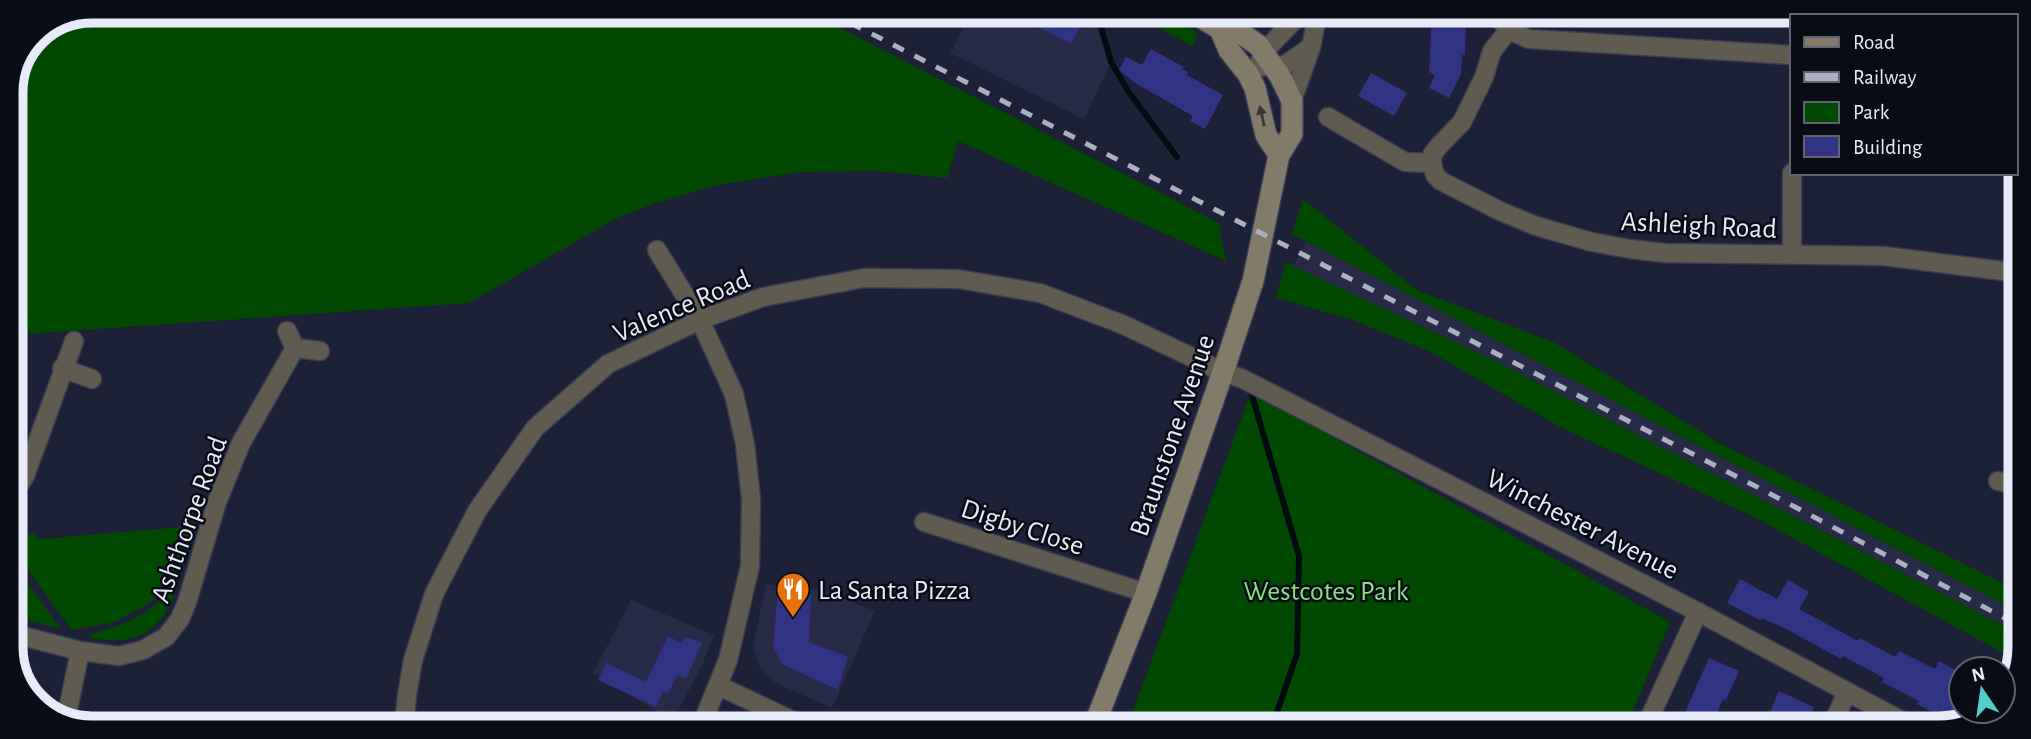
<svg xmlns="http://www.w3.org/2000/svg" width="2031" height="739" viewBox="0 0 2031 739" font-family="'Alegreya Sans',sans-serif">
  <rect width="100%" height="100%" fill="#1d2137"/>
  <g fill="#272b47">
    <polygon points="972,13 1097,13 1111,62 1084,119 950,53"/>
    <polygon points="1306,241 2016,611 2016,632 1504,365 1293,266"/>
    <polygon points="766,584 823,590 875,611 832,708 776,683 760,668 753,647"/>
    <polygon points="631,600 714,635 703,663 673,721 593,673"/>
  </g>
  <g fill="#014800">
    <polygon points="92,11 809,12 1221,224 1219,228 1226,261 958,141 947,178 875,171 802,172 717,185 652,204 617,218 469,303 11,335 11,87 35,34"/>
    <polygon points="1131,13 1166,13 1197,33 1193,46"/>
    <polygon points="1221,13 1255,13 1259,15 1249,28"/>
    <polygon points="1303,199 1417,290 1553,342 1723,445 2017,590 2016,611 1292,234"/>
    <polygon points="1285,262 1504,365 2016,632 2016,660 1756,518 1560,427 1431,352 1353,320 1276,298"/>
    <polygon points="1251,392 1670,622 1626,728 1127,727"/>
    <polygon points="195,526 180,572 160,594 146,605 115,622 72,630 11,547 11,534 18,529 23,535 35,534 39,539"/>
    <polygon points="11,560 61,629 11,616"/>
    <path d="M177,586c-13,45 -40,61 -86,52l-1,-4c38,-9 59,-21 87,-48z"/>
  </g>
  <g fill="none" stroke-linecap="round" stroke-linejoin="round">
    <g stroke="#000c10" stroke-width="6">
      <polyline points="1097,13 1111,62 1128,91 1177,157"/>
      <polyline points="1251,392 1299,556 1297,654 1272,727"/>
    </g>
  </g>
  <g fill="#303482">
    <polygon points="1038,13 1077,13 1085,17 1071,44 1033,24"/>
    <polygon points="1432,14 1466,14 1465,55 1462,55 1461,74 1449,98 1429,88 1435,75 1429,72"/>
    <polygon points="1151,49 1184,67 1182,69 1188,72 1187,75 1223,95 1205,129 1190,121 1193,116 1135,83 1119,70 1126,57 1142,65"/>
    <polygon points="1371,73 1407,93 1394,116 1358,96"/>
    <polygon points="1740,579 1777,599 1788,580 1809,592 1799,609 1858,641 1860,638 1895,657 1899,651 1935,669 1939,661 1961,673 1961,722 1955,724 1917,704 1919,701 1882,682 1884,678 1843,656 1841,659 1788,630 1762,618 1760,620 1727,603"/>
    <polygon points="778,590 811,595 809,642 848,657 838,690 782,664 773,647"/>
    <polygon points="668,636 681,643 686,637 702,643 686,679 677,675 668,694 663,691 656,707 598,680 606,663 646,682"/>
    <polygon points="1709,658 1739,671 1726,700 1723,699 1710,728 1678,728"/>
    <polygon points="1779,691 1814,707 1804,728 1763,728"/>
  </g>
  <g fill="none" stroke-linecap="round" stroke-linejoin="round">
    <defs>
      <g id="street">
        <polyline points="1495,14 1509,30 1529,39 1791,55"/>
        <polyline points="1794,16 1794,15"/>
        <path d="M1259,64c7,-20 28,-33 41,-51"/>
        <polyline points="1248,74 1258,67 1285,65 1311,47"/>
        <polyline points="1292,101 1311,47 1318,13"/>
        <polyline points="1328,117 1405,162 1432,163 1435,175 1441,181 1500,211 1536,226 1592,242 1630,249 1665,253 1884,256 2019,273"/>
        <polyline points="1432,163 1432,155 1438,147 1462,122 1484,77 1492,51 1509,30"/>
        <polyline points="657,250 700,320 734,394 745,444 751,499 750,566 728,660 701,726"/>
        <polyline points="1792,255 1792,173"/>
        <polyline points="287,331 295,348 320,351"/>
        <polyline points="62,368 92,379"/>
        <polyline points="1998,481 2017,485"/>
        <polyline points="11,498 25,476 74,341"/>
        <polyline points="924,522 1146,593"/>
        <polyline points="11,633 80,651 119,656 143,650 166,637 180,619 187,602 217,502 241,443 295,348"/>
        <polyline points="719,686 804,726"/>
        <polyline points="65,724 80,651"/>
        <polyline points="404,725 407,695 413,660 434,594 477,511 535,428 608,364 700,320 763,297 864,278 958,279 1040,293 1124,325 1223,372 1243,379 1698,612 1915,728"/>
        <polyline points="1645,728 1698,612"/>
        <polyline points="1831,728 1847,692"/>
      </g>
      <g id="secondary">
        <polyline points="1220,29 1229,50 1248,74 1255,88 1266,135 1279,155"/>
        <polyline points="1094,726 1146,593 1223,372 1253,281 1279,155 1292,134 1292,101 1280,76 1258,45 1242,34 1220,29 1194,13"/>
      </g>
    </defs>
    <use href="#street" stroke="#393d52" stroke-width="21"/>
    <use href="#secondary" stroke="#393d52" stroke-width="24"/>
    <use href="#street" stroke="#605b50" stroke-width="18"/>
    <use href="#secondary" stroke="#837b69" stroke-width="21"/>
    <polyline stroke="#abafc0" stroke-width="5" stroke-dasharray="12 12" stroke-linecap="butt" points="829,12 1763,490 2016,624"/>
  </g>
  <defs><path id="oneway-solid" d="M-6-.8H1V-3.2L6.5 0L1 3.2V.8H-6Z" transform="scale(1.75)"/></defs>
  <use fill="#3a3837" href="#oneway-solid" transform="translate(1262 116) rotate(-103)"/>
  <defs>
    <symbol id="restaurant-pin" viewBox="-11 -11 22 30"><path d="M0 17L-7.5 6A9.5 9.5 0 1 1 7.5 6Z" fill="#e8710a" stroke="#090b15"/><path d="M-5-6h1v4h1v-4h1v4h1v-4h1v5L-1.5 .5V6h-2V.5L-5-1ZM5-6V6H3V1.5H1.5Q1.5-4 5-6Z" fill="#fff"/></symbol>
  </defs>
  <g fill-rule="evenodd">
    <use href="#restaurant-pin" x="774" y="570" width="38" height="52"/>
  </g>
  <g text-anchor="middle" stroke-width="5" stroke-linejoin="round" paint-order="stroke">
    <g font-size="28" fill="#e6eaf9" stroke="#090b15">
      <text transform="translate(1699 224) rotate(3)" y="10">Ashleigh Road</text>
      <text transform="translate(681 305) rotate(-23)" y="10">Valence Road</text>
      <text transform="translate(1171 435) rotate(-71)" y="10">Braunstone Avenue</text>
      <text transform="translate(188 519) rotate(-70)" y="10">Ashthorpe Road</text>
      <text transform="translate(1583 523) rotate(27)" y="10">Winchester Avenue</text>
      <text transform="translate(1023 526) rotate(18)" y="10">Digby Close</text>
    </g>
    <g font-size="28" fill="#e6eaf9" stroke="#090b15" text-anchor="start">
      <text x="818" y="599">La Santa Pizza</text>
    </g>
    <g font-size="28" fill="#87e17f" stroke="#090b15">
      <text x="1326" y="600">Westcotes Park</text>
    </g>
  </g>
  <path d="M0 0H2031V739H0ZM92 23H1939A69 69 0 0 1 2008 92V647A69 69 0 0 1 1939 716H92A69 69 0 0 1 23 647V92A69 69 0 0 1 92 23Z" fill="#090b15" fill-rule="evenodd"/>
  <path fill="none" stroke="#e6eaf9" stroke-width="9" d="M92 23H1939A69 69 0 0 1 2008 92V647A69 69 0 0 1 1939 716H92A69 69 0 0 1 23 647V92A69 69 0 0 1 92 23Z"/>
  <rect x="1790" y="14" width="228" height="161" fill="#090b15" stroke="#616470" stroke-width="2"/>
  <rect x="1804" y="37" width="35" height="10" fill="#837b69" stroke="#616470" stroke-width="2"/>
  <text x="1853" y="49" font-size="21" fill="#e6eaf9">Road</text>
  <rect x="1804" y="72" width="35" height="10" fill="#abafc0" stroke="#616470" stroke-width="2"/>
  <text x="1853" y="84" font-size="21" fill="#e6eaf9">Railway</text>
  <rect x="1804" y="102" width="35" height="21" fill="#014800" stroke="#616470" stroke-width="2"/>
  <text x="1853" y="119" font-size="21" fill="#e6eaf9">Park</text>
  <rect x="1804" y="136" width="35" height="21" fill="#303482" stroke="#616470" stroke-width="2"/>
  <text x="1853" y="154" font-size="21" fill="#e6eaf9">Building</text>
  <g transform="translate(1982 690) rotate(347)"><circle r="33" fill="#090b15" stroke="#616470" stroke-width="2"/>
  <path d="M0-5L12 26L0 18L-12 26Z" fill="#52cdcc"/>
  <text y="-10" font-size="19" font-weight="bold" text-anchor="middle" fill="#e6eaf9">N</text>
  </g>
</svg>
